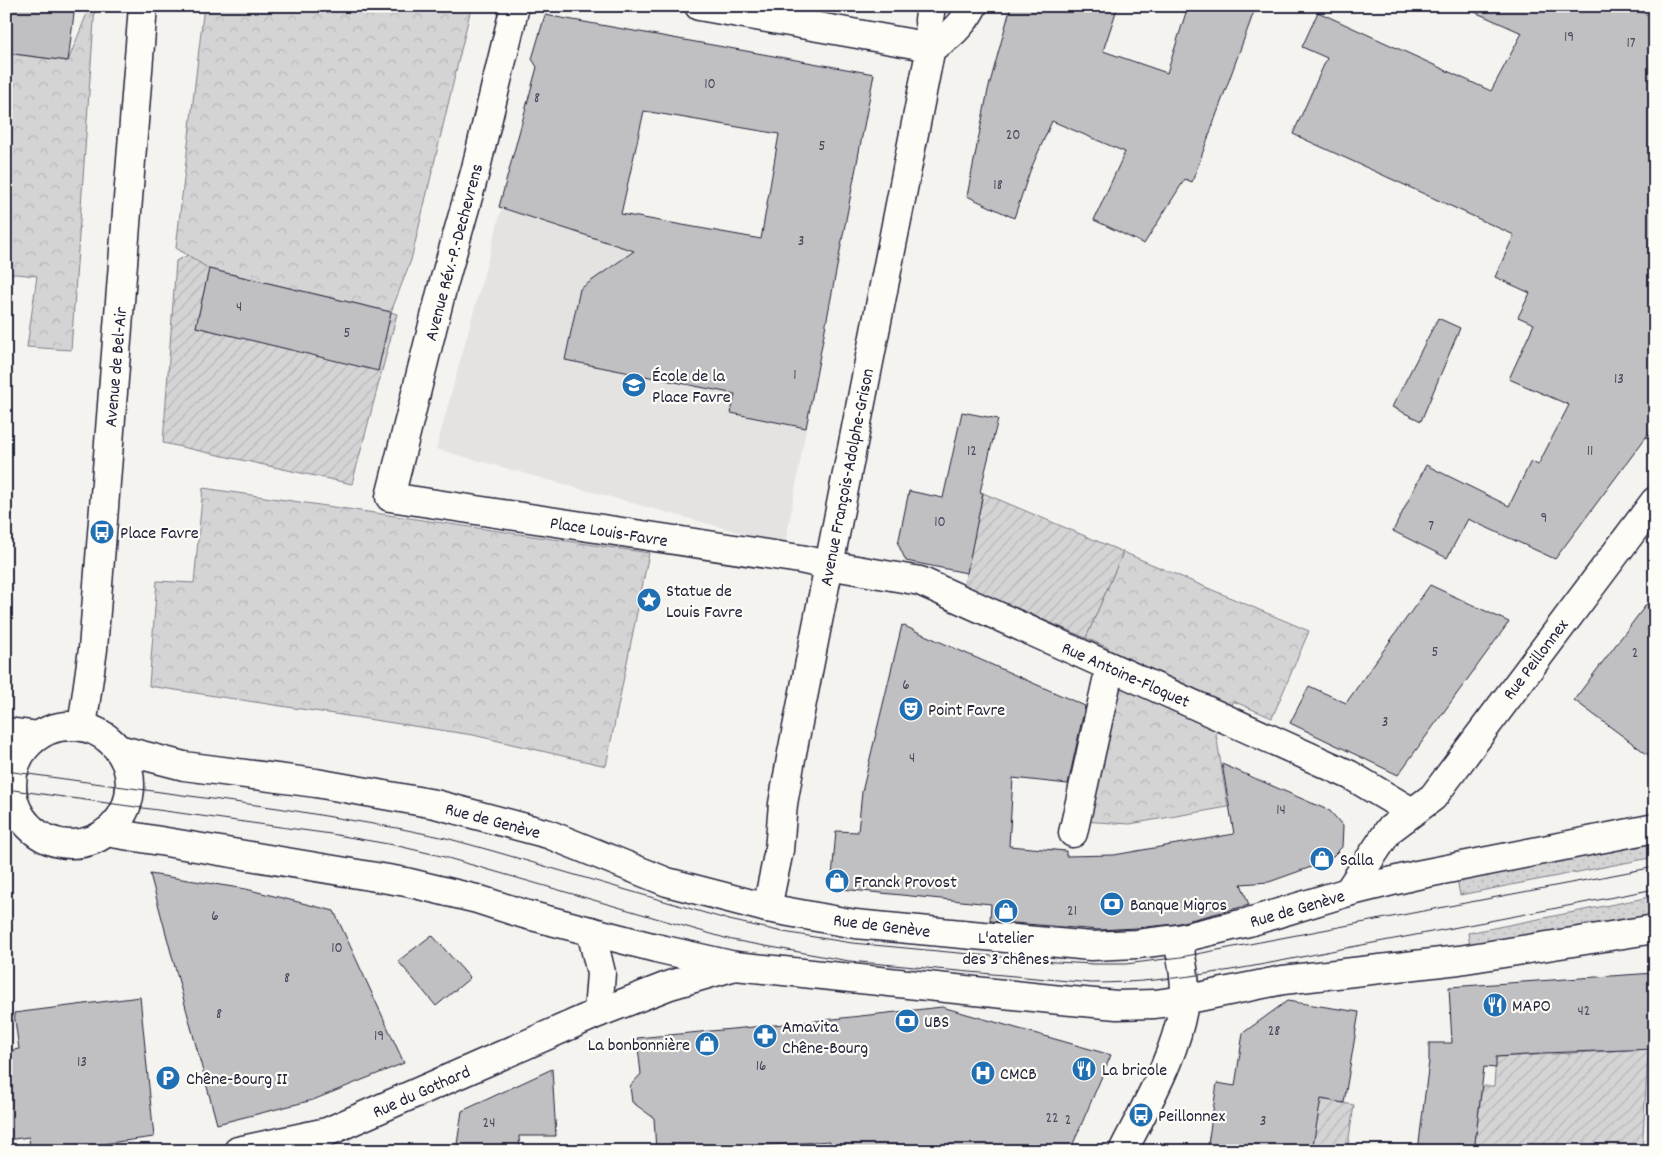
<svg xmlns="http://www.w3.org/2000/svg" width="1661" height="1157" viewBox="0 0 1661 1157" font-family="Dekko,sans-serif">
  <defs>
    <pattern id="grass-dots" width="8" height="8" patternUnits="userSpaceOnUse" patternTransform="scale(1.25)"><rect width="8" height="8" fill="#d5d4d5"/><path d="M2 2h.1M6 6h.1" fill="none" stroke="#b7b6b8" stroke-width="1.8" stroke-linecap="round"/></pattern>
    <pattern id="forest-crowns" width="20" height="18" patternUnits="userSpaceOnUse" patternTransform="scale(1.25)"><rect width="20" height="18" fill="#d5d4d5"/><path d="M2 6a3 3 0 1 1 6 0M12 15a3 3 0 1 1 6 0" fill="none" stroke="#b7b6b8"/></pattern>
    <pattern id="garden-furrows" width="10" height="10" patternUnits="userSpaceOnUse" patternTransform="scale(1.25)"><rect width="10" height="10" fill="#d5d4d5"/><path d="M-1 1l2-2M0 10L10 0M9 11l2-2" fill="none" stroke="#b7b6b8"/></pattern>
  </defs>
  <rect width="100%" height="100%" fill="#f4f3ef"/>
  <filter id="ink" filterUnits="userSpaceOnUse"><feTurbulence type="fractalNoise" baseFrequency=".02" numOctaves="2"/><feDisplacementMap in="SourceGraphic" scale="10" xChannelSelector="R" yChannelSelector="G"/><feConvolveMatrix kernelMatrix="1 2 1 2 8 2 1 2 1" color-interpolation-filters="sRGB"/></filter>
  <g filter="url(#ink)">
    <polygon fill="#e4e3e2" points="502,208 829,311 822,342 785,545 436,449"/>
    <g fill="url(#grass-dots)" stroke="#7c7b88">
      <polygon points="1655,839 1655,857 1460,895 1457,879"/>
      <polygon points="1655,896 1655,914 1470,946 1468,933"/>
    </g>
    <g fill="url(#forest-crowns)" stroke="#7c7b88">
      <polygon points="90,6 95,6 71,350 27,347 37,276 6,273 6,53 68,61"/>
      <polygon points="204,6 462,6 471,8 411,260 391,312 209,269 176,248"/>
      <polygon points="203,488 649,553 606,766 473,735 149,686 157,581 194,583"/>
      <polygon points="1123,552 1309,631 1272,718 1233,701 1216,734 1228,807 1130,824 1064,820 1109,648 1086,638"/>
    </g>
    <g fill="url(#garden-furrows)" stroke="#7c7b88">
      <polygon points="188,255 209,269 196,327 378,370 391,312 397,314 352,484 163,443 176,261"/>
      <polygon points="983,493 1123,552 1086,638 964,585"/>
      <polygon points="1649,1039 1642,1151 1474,1151 1482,1086 1494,1086 1496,1057 1628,1050"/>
      <polygon points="1315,1098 1354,1105 1347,1151 1312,1151"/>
    </g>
    <g fill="#c0bfc2" stroke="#22223b" fill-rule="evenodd">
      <polygon points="6,6 75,6 68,61 6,53"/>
      <polygon points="1011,6 1118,6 1103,51 1167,73 1188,6 1256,6 1192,182 1185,179 1144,244 1094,220 1125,152 1052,121 1030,171 1014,218 967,196 988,90"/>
      <polygon points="1461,6 1627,6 1655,18 1655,425 1555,559 1468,519 1447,558 1393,531 1426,465 1509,506 1531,461 1538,465 1569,405 1509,379 1534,324 1518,317 1530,293 1495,277 1514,235 1293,134 1327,58 1302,47 1318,12 1491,91 1522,33"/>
      <path d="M545,15l329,59 -68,354 -75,-15 4,-19 -170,-34 15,-71 54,-38 -135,-44 38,-140 -5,-8zM644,111l135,23 -18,105 -140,-25z"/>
      <polygon points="209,269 391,312 378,371 196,327"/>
      <polygon points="1438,318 1460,328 1421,421 1392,407"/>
      <polygon points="962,412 998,419 980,492 983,493 967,573 906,561 898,544 909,491 943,498"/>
      <polygon points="1430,585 1509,622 1398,775 1290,723 1309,686 1346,703"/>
      <polygon points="1655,593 1655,760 1574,700"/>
      <polygon points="902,625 1085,706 1068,784 1013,778 1009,846 1066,851 1066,856 1114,855 1234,834 1222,764 1330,811 1343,826 1342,847 1328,861 1269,882 1241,884 1249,905 1175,924 1136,928 1099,930 990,921 991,904 831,888 836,831 858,832 862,792"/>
      <polygon points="150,874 246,889 334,911 404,1063 313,1100 217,1124"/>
      <polygon points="432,935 470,978 436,1006 398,961"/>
      <polygon points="1655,973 1655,1049 1542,1053 1542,1054 1496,1057 1496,1068 1484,1067 1474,1151 1418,1151 1429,1061 1429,1043 1452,1043 1449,987"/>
      <polygon points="140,997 154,1137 49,1151 30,1151 29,1137 6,1140 6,1051 19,1049 14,1013"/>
      <polygon points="1287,1001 1359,1012 1344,1103 1321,1099 1312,1151 1207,1151 1217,1083 1235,1086 1243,1033"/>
      <polygon points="942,1007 1111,1055 1070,1151 828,1151 830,1141 690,1151 656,1151 654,1118 632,1102 630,1086 641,1074 637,1038 806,1022"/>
      <polygon points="552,1069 556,1136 519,1136 520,1151 456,1151 462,1111"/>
    </g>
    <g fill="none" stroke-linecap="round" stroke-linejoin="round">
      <defs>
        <g id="pedestrian">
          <polyline points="515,6 475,172 442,289 390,497 800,559 828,565"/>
          <polyline points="1073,833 1110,667"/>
        </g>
        <g id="minor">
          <polyline points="699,6 931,47"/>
          <path d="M931,47c17,-7 33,-24 42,-41"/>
          <polyline points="828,565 920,581 1350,775 1412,812"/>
          <polyline points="1348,892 1389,830 1433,797 1655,501"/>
          <polyline points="767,908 779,850 783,804 792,753 931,47 929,20 931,6"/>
          <polyline points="591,931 601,973 598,1013"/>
          <polyline points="238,1151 327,1132 598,1013 670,985 735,966"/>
        </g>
        <g id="tertiary">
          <polyline points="82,727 93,649 143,6"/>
          <path d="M1123,1151c23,-46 55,-99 61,-150 3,-20 -3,-43 -6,-62"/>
        </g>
        <g id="secondary">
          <circle cx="71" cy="785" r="59"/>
          <polyline points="6,732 38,736"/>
          <polyline points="118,749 184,766 316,783 435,804 548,834 667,882 767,908 855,924 1091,946 1137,944 1178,939 1249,922 1348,892 1417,875 1655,828"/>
          <polyline points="106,832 406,882 477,899 524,914 656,948 735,966 1061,1000 1117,1005 1155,1004 1184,1000 1283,980 1459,960 1655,929"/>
        </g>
      </defs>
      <use href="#pedestrian" stroke="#22223b" stroke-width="31"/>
      <use href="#minor" stroke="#22223b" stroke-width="31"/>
      <use href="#tertiary" stroke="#22223b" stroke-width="31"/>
      <use href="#secondary" stroke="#22223b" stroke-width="31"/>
      <use href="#pedestrian" stroke="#fdfcf7" stroke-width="28"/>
      <use href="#minor" stroke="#fdfcf7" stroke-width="28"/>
      <use href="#tertiary" stroke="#fdfcf7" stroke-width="28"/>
      <use href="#secondary" stroke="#fdfcf7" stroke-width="28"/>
      <g stroke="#22223b" stroke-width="1">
        <polyline points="6,771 278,808 397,828 446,838 493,851 729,920 783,932 852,943 1055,962 1093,964 1126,964 1181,957 1655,867"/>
        <path d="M6,789l325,45 63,11 47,11 291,84 117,21 242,22c86,0 171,-18 255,-35 103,-19 206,-39 309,-59"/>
      </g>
    </g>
  </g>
  <defs>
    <symbol id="school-disc" viewBox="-11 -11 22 22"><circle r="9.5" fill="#1f6fb2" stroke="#fdfcf7"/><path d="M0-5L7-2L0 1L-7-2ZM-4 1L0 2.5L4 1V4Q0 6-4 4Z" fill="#fff"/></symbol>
    <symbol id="bus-disc" viewBox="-11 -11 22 22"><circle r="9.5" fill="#1f6fb2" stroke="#fdfcf7"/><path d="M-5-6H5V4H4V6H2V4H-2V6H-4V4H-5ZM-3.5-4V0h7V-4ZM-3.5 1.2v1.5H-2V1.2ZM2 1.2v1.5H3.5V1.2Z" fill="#fff"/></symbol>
    <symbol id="sight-disc" viewBox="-11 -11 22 22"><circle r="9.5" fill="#1f6fb2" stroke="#fdfcf7"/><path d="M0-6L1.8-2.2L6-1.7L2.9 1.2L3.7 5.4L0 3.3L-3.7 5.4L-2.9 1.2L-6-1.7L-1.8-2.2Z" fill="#fff"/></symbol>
    <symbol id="theatre-disc" viewBox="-11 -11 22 22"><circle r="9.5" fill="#1f6fb2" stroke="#fdfcf7"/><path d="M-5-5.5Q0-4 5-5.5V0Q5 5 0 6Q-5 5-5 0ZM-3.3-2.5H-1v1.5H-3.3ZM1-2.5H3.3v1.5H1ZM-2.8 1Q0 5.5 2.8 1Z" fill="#fff"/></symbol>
    <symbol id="shop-disc" viewBox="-11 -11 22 22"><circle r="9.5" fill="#1f6fb2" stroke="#fdfcf7"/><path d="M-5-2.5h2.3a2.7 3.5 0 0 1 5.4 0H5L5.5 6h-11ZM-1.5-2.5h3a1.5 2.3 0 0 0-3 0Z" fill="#fff"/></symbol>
    <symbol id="bank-disc" viewBox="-11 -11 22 22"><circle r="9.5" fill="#1f6fb2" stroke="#fdfcf7"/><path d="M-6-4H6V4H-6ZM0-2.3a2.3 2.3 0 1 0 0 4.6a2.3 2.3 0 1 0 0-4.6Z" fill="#fff"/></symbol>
    <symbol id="restaurant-disc" viewBox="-11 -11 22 22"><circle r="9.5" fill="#1f6fb2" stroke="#fdfcf7"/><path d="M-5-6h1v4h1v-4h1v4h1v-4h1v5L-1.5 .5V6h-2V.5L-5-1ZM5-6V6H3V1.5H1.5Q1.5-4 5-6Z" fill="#fff"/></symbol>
    <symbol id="pharmacy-disc" viewBox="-11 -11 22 22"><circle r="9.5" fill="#1f6fb2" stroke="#fdfcf7"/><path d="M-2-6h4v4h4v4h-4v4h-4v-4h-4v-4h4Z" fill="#fff"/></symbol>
    <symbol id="hospital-disc" viewBox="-11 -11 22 22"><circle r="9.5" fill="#1f6fb2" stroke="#fdfcf7"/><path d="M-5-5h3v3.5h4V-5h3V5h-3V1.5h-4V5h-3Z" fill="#fff"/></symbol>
    <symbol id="parking-disc" viewBox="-11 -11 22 22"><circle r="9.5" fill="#1f6fb2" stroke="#fdfcf7"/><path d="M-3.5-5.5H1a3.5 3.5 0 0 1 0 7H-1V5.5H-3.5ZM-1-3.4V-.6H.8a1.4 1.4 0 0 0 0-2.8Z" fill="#fff"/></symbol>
  </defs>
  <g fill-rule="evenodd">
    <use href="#school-disc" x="620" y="371" width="28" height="28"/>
    <use href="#bus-disc" x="88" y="518" width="28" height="28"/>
    <use href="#sight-disc" x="635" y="586" width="28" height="28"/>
    <use href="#theatre-disc" x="897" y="695" width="28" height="28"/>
    <use href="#shop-disc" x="1308" y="845" width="28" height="28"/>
    <use href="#shop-disc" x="823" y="867" width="28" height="28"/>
    <use href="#bank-disc" x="1098" y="890" width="28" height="28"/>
    <use href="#shop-disc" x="992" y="897" width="28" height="28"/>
    <use href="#restaurant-disc" x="1481" y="991" width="28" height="28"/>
    <use href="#bank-disc" x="893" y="1007" width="28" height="28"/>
    <use href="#pharmacy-disc" x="751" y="1022" width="28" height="28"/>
    <use href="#shop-disc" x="693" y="1030" width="28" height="28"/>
    <use href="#restaurant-disc" x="1070" y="1055" width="28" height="28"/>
    <use href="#hospital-disc" x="969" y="1059" width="28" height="28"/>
    <use href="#parking-disc" x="154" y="1064" width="28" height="28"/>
    <use href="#bus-disc" x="1127" y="1101" width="28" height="28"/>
  </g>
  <g text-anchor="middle" stroke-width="4.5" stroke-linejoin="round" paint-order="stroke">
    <g font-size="15" fill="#4a495d">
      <text x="1569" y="41">19</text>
      <text x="1631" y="47">17</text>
      <text x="710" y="88">10</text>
      <text x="537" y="102">8</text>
      <text x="1013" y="139">20</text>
      <text x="822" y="150">5</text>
      <text x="998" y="189">18</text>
      <text x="801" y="245">3</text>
      <text x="239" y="311">4</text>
      <text x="347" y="337">5</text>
      <text x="795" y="379">1</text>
      <text x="1619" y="383">13</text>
      <text x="972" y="455">12</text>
      <text x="1590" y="455">11</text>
      <text x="1544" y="522">9</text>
      <text x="940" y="526">10</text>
      <text x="1431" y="530">7</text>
      <text x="1435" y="656">5</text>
      <text x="1635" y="657">2</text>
      <text x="906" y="689">6</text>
      <text x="1385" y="726">3</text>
      <text x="912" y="762">4</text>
      <text x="1281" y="814">14</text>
      <text x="1072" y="915">21</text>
      <text x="215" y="920">6</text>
      <text x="337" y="952">10</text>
      <text x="287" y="982">8</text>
      <text x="1584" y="1015">42</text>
      <text x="219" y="1018">8</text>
      <text x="1274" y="1035">28</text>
      <text x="379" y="1040">19</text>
      <text x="82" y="1066">13</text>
      <text x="761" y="1070">16</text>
      <text x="1052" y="1122">22</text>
      <text x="1068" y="1124">2</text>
      <text x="1263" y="1125">3</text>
      <text x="489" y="1127">24</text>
    </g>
    <g font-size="18" fill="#22223b" stroke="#fdfcf7">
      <text transform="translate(453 252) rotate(-75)" y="6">Avenue Rév.-P.-Dechevrens</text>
      <text transform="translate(115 367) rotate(-85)" y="6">Avenue de Bel-Air</text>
      <text transform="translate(846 477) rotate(-79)" y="6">Avenue François-Adolphe-Grison</text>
      <text transform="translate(609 531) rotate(9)" y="6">Place Louis-Favre</text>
      <text transform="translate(1535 659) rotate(-53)" y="6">Rue Peillonnex</text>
      <text transform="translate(1126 674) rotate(24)" y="6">Rue Antoine-Floquet</text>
      <text transform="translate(493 820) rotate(15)" y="6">Rue de Genève</text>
      <text transform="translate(1297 908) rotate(-16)" y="6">Rue de Genève</text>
      <text transform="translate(882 925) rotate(7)" y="6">Rue de Genève</text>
      <text transform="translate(421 1091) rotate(-24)" y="6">Rue du Gothard</text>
    </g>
    <g font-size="18" fill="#22223b" stroke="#fdfcf7" text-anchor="start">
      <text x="652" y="381">École de la<tspan x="652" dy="21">Place Favre</tspan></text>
      <text x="120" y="538">Place Favre</text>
      <text x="666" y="596">Statue de<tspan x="666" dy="21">Louis Favre</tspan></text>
      <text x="928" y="715">Point Favre</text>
      <text x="1340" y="865">Salla</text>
      <text x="854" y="887">Franck Provost</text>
      <text x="1130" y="910">Banque Migros</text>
      <text x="1006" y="943" text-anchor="middle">L'atelier<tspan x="1006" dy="21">des 3 chênes</tspan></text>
      <text x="1512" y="1011">MAPO</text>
      <text x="924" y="1027">UBS</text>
      <text x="782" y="1032">Amavita<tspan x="782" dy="21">Chêne-Bourg</tspan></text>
      <text x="690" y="1050" text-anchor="end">La bonbonnière</text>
      <text x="1102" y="1075">La bricole</text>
      <text x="1000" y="1079">CMCB</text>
      <text x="186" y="1084">Chêne-Bourg II</text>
      <text x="1158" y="1121">Peillonnex</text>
    </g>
  </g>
  <rect width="1661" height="1157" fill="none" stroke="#fdfcf7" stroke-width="25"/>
  <rect x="12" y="12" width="1636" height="1132" fill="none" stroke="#22223b" stroke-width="2" filter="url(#ink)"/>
</svg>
